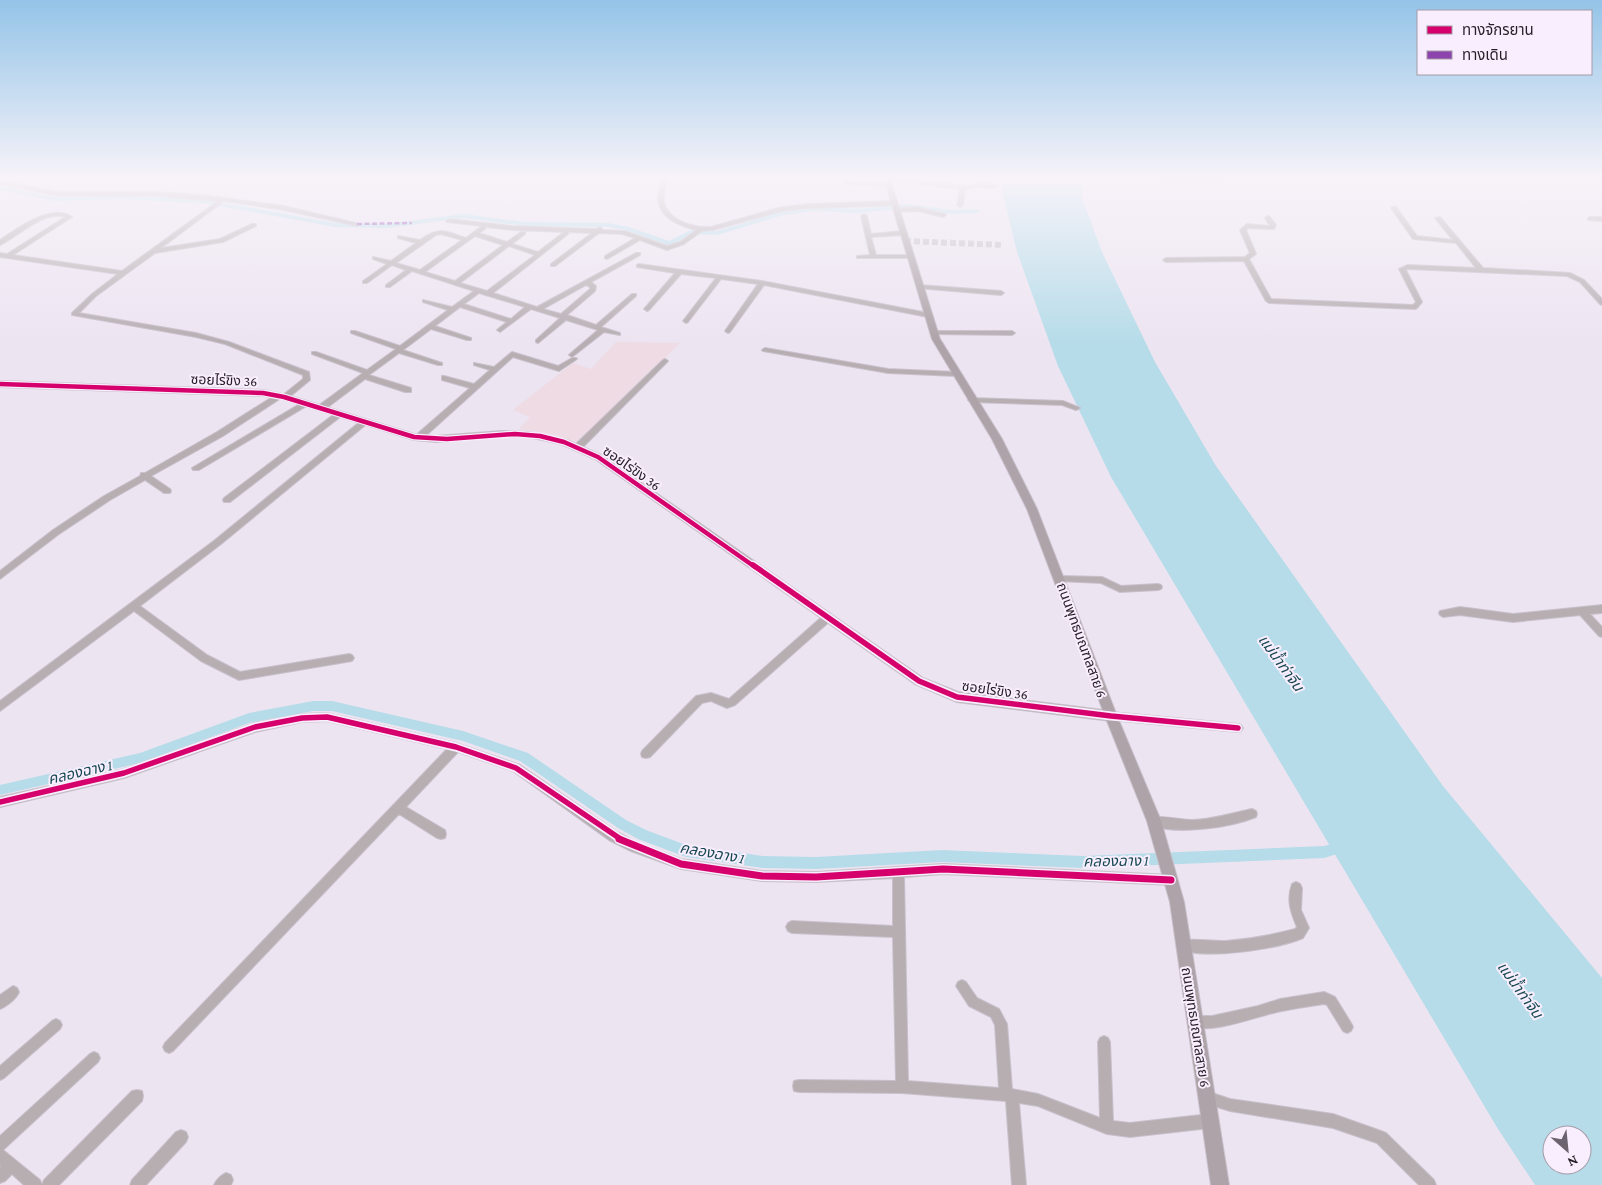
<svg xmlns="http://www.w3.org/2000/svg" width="1602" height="1185" viewBox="0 0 1602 1185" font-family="'Crimson Pro','Noto Sans Thai',serif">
  <rect width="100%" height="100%" fill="#ede4f1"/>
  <polygon fill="#eedbe3" points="616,342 680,343 580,443 556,435 519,429 530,417 513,410 573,363 591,369"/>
  <path fill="#b6dce9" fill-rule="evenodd" d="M1003,177h78l1,21 20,54 53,110 61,104 227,320 159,192v207h-67l-37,-56 -387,-652 -53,-111 -41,-114 -14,-57zM1552,1135h30v30h-30z"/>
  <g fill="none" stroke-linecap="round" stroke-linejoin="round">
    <g fill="#b6dce9" fill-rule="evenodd">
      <polygon points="0,186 54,197 124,195 208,200 335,223 386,224 464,214 524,222 608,223 629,227 669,241 691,230 717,231 783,211 814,207 858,209 909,204 952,210 977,209 980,211 977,213 952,214 909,208 858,213 814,211 784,215 717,235 692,234 669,246 626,230 608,227 524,226 464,218 386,228 335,227 208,204 124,199 54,201 0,190"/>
      <polygon points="313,701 332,701 463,731 528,753 626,820 646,830 686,845 763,856 816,857 942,850 1083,856 1324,846 1343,841 1347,843 1349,847 1347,851 1324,858 1083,868 942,862 816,869 763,868 686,857 638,839 618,828 520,761 463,741 332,711 313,711 249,723 140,763 0,795 0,785 140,753 249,713"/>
    </g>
    <polyline stroke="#c5bdc9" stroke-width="6" stroke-dasharray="6 3" stroke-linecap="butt" points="905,241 1004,245"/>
    <defs>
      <g id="minor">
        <path d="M662,177h5c0,8 -4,16 -3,24 3,20 30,27 47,26l71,-20 28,-3 84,-3 3,2 -3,2 -14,1 -70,2 -28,3 -69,19 -11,1 -18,13 -17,6 -27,-10 -33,19 -2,-1v-2l30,-18 -13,-4 -23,-1 -44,33h-4v-2l41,-31 -24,-1v2l-75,59 44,14 99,-54h4v2l-49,27 5,4 -1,5 -28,24 29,10 36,-31h4v2l-35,31 19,6v2l-16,-3 -32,25 -3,-2 1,-1 28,-24 -32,-10 -28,23 -2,-1v-2l24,-22 -29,-9 -31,23 -3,-2 10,-8 -47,-15 -25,19 36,12v2h-4l-36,-11 -28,21 39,13v2h-4l-39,-12 -30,22 42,13v4h-6l-40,-13 -41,31h-6v-4l45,-33 -51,-19v-2h4l51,18 29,-21 -45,-16v-2h4l45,15 48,-36 -25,-8v-2l29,7 22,-16 -62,-20 -22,16h-4v-2l20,-15 -14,-5 -25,18h-4v-2l24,-17 -14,-5v-2l18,4 25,-18 -18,-5v-2l22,4c20,-14 24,-9 46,-2l16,-12 -35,-4 -1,-1 3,-2 63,7 84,3 4,-2 3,3 22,1 42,15 13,-4 16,-12c-15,-4 -36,-11 -38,-30 0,-8 3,-16 4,-23zM485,227l27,3 52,2 -26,20 -26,-8 13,-10v-2h-4l-14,10 -28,-9 6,-4zM441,234l21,6 -42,30 -24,-7 40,-28zM475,236l28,9 -48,36 -30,-9zM509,246l26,9 -48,36 -27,-8zM586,285l4,2v2l-29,25 -18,-5zM479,293l46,14 -14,12 -47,-15z"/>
        <path d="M888,177l79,9c9,-3 21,-4 30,0l-3,2 -17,-1 -12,2 -2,16 -3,2 -3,-2 3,-16 -74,-9 -1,-1z"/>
        <polygon points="1133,177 1233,177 1222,181 1136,179"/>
        <path d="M0,180l58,12h99l46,3 81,11 76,18 -3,2 -73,-16 -60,-9 -63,47 59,-9 32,-15h4v2l-33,16 -68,11 -59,43 -17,17 117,20 33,9 80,30 1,8 -23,19 -6,-1 -58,38 -72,40 19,13 1,2 -1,2h-6l-19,-13 -35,20 -51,34 -59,45v-8l53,-41 51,-34 36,-20 1,-3h4l72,-41 60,-38 6,1 20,-16v-4l-78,-31 -29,-7 -124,-22v-2l20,-19 26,-20 -118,-17v-4l7,1 58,-37c-22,-7 -47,20 -65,28v-5c18,-12 51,-37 72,-23l-59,38 109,16 96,-70 -61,-5h-99l-58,-12z"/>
        <polygon points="846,181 889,183 892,185 889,187 844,184 843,183"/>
        <polygon points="918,207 945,214 946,215 943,217 918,211 896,212 893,210 896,208"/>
        <polygon points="1392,207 1396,207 1417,236 1453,240 1435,218 1440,217 1483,268 1570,273 1584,280 1602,299 1602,305 1600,304 1580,282 1567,276 1408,269 1406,270 1422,302 1417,308 1415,309 1269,303 1266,301 1244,261 1166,262 1163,260 1166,258 1245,257 1250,253 1240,230 1247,224 1270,226 1265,218 1268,216 1270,217 1276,225 1274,229 1248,228 1246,230 1256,254 1249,259 1271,299 1413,305 1416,302 1399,269 1408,265 1476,268 1456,243 1413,239 1391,208"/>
        <polygon points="864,214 867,216 871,234 903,231 906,233 903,235 871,237 876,255 910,255 912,256 912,258 857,258 857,256 870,255 861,216"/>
        <polygon points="1590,217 1602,217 1602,221 1588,220 1588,218"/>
        <polygon points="639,264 762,281 928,313 931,315 928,317 764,285 730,332 728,333 725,331 758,284 721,279 688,322 686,323 683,321 716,278 681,274 649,310 647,311 644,309 645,308 675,273 637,267 637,265"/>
        <polygon points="919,285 1001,291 1004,293 1001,295 917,288 917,286"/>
        <polygon points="934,331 1012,331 1015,333 1012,335 932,334 931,333"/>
        <polygon points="765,348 888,369 956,372 959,374 956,376 888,373 763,351 762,350"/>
        <polygon points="512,352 558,366 572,358 576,358 577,359 559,371 513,357 421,440 415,440 414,438 415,436 470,388 442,380 442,376 444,376 474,384 490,370 474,365 474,363 494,367"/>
        <polygon points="665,359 668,361 667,362 582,448 576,448 575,446 576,444 663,360"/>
        <polygon points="969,398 1063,401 1080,408 1076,410 1062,405 972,402 968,400"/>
        <polygon points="303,402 309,402 310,404 199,470 193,470 192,468"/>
        <polygon points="337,412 343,412 344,414 230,502 224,502 223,500 224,498"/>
        <polygon points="362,420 368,420 369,422 221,544 140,606 207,655 240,672 349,654 352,655 354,658 352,661 239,680 201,661 134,611 0,711 0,701 215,540"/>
        <polygon points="1060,576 1102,577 1121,586 1158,584 1161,585 1162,587 1161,589 1158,590 1120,592 1101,583 1057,581 1056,579"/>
        <polygon points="1602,605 1602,613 1590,614 1602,627 1602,637 1599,636 1580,615 1513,622 1460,615 1443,617 1440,615 1439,613 1440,611 1460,607 1513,614"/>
        <polygon points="827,614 830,615 831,618 830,621 735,705 727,708 711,701 702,703 650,757 646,758 642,757 641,754 642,751 696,696 711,693 729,699 824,615"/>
        <polygon points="1111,712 1238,724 1241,725 1243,728 1241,731 1238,732 1111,720 1108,719 1106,716 1108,713"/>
        <polygon points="327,713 456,743 520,765 617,832 638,843 681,859 762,871 816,872 943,864 1171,875 1175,876 1177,880 1175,884 1171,885 943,874 904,877 908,1081 999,1088 995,1025 991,1017 969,1006 956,986 958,982 962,980 966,982 977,998 999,1009 1007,1024 1012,1089 1038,1094 1100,1118 1098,1042 1100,1038 1104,1036 1108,1038 1110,1042 1113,1121 1130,1123 1210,1114 1215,1116 1217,1121 1215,1126 1210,1128 1130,1137 1107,1134 1038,1106 1019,1103 1026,1185 1012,1185 1006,1101 902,1093 799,1092 794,1091 793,1086 794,1081 799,1080 896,1081 893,937 792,933 788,931 786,927 788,923 792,921 893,926 893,878 816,882 762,881 681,869 631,851 609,840 513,771 458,752 406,807 445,830 446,834 445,838 441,839 437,838 399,814 173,1051 169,1053 165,1051 163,1047 165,1043 447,749 327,721 302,722 255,732 124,778 0,807 0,797 124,769 255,723 302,714"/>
        <path d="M1252,809l4,2 1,3 -1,3c-27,11 -79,18 -106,8l-1,-4 1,-4c7,-2 33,3 43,3 20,-1 40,-7 59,-11z"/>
        <path d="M1296,882l4,2 2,4 -1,22 8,18 -6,10c-25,11 -99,22 -124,11l-2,-4 2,-4c7,-3 36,0 47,0 23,-2 47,-6 69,-12l2,-2c-6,-14 -11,-27 -5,-43z"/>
        <path d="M13,986l4,2 2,4c-3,7 -12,14 -19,17v-14z"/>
        <path d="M1324,992l11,5 16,26 2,4 -2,4 -4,2 -4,-2 -16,-26 -3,-1c-14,2 -28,4 -42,7 -23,4 -70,24 -91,15l-2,-4 2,-4 4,-2h17l46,-10 22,-7z"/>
        <polygon points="56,1019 60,1021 62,1025 60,1029 4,1078 0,1080 0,1066 52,1021"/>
        <polygon points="94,1052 98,1054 100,1058 98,1062 3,1150 40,1180 42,1185 24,1185 12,1174 5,1181 0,1183 0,1167 1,1166 0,1165 0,1136 90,1054"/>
        <polygon points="137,1090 142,1091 143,1096 142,1101 59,1185 42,1185 44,1180 132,1091"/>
        <polygon points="1206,1091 1230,1099 1333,1114 1381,1131 1386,1133 1434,1180 1436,1185 1419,1185 1377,1143 1333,1128 1230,1111 1201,1102 1200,1097 1201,1092"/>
        <polygon points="181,1130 186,1132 188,1137 186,1142 146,1185 130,1185 132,1180 176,1132"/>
        <path d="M226,1173l5,2 2,5 -2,5h-17c3,-6 6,-9 12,-12z"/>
      </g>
      <g id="tertiary">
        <polygon points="1514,177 1556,177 1553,179 1517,179"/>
        <polygon points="0,381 263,390 287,395 414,434 436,436 502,431 528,432 567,440 601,455 923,678 958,692 1111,711 1115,713 1117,716 1115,719 1111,721 957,702 915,684 595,459 561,444 528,437 502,437 436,442 414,440 283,399 263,396 0,387"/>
      </g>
      <polygon id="secondary" points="886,177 892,177 892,185 940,339 1002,439 1037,509 1117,716 1161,821 1184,902 1229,1185 1211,1185 1170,902 1147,821 1105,716 1027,509 992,439 932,339 886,185"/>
    </defs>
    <use href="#minor" stroke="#c8c1cc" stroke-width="2"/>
    <use href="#tertiary" stroke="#c8c1cc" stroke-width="2"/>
    <use href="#secondary" stroke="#c8c1cc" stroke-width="2"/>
    <use href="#minor" fill="#b7aeb2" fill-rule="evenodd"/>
    <use href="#tertiary" fill="#b7aeb2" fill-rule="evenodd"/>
    <use href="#secondary" fill="#ada3a8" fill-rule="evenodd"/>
    <polyline stroke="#8e44ad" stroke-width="2.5" stroke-dasharray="5 2.5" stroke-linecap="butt" points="357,224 412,223"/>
    <defs>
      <polyline id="cycleway-far2" points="0,384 263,393 284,397 414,437 447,439 515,434 540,436 564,442 598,457 755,567"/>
      <g id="cycleway-far1">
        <polyline points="753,565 919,681 957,697 1111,716 1238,728"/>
        <polyline points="0,802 124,773 255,727 302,718 327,717 456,747 516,768 622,840"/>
      </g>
      <polyline id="cycleway" points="619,839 681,864 762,876 816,877 943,869 1171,880"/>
    </defs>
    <use href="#cycleway-far2" stroke="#f9eefd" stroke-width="7"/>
    <use href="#cycleway-far1" stroke="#f9eefd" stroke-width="9"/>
    <use href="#cycleway" stroke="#f9eefd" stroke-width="10"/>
    <use href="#cycleway-far2" stroke="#d6006c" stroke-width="4.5"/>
    <use href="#cycleway-far1" stroke="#d6006c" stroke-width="5.5"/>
    <use href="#cycleway" stroke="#d6006c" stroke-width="7"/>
  </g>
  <linearGradient id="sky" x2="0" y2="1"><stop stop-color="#94c4e8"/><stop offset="0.52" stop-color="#f7f3f9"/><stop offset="1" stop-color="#f7f3f9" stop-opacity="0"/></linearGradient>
  <rect width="1602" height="342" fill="url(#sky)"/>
  <g text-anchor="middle" stroke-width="4" stroke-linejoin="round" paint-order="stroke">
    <g font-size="14" fill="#251f27" stroke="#f9eefd">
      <text transform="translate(224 380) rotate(2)" y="5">ซอยไร่ขิง 36</text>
      <text transform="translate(632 468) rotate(35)" y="5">ซอยไร่ขิง 36</text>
      <text transform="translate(1082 640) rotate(70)" y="5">ถนนพุทธมณฑลสาย 6</text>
      <text transform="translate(995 690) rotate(8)" y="5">ซอยไร่ขิง 36</text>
      <text transform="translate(1196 1027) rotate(81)" y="5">ถนนพุทธมณฑลสาย 6</text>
    </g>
    <g font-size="15" font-style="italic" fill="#164952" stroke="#f9eefd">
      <text transform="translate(1281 663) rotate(54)" y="5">แม่น้ำท่าจีน</text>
      <text transform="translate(80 772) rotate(-13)" y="5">คลองฉาง 1</text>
      <text transform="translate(712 853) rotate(10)" y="5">คลองฉาง 1</text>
      <text transform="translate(1116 861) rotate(-1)" y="5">คลองฉาง 1</text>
      <text transform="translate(1520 990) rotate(54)" y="5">แม่น้ำท่าจีน</text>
    </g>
  </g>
  <rect x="1417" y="10" width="175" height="65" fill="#f9eefd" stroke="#a49ba7"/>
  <rect x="1427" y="26" width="25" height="8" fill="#d6006c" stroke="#a49ba7"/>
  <text x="1462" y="35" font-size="15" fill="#251f27">ทางจักรยาน</text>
  <rect x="1427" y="51" width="25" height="8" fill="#8e44ad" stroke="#a49ba7"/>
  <text x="1462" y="60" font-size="15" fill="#251f27">ทางเดิน</text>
  <g transform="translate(1567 1150) rotate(153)"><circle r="24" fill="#f9eefd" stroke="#a49ba7"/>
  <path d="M0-4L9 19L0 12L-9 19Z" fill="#6b646e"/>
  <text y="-8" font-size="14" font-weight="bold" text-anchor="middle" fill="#251f27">N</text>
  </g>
</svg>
